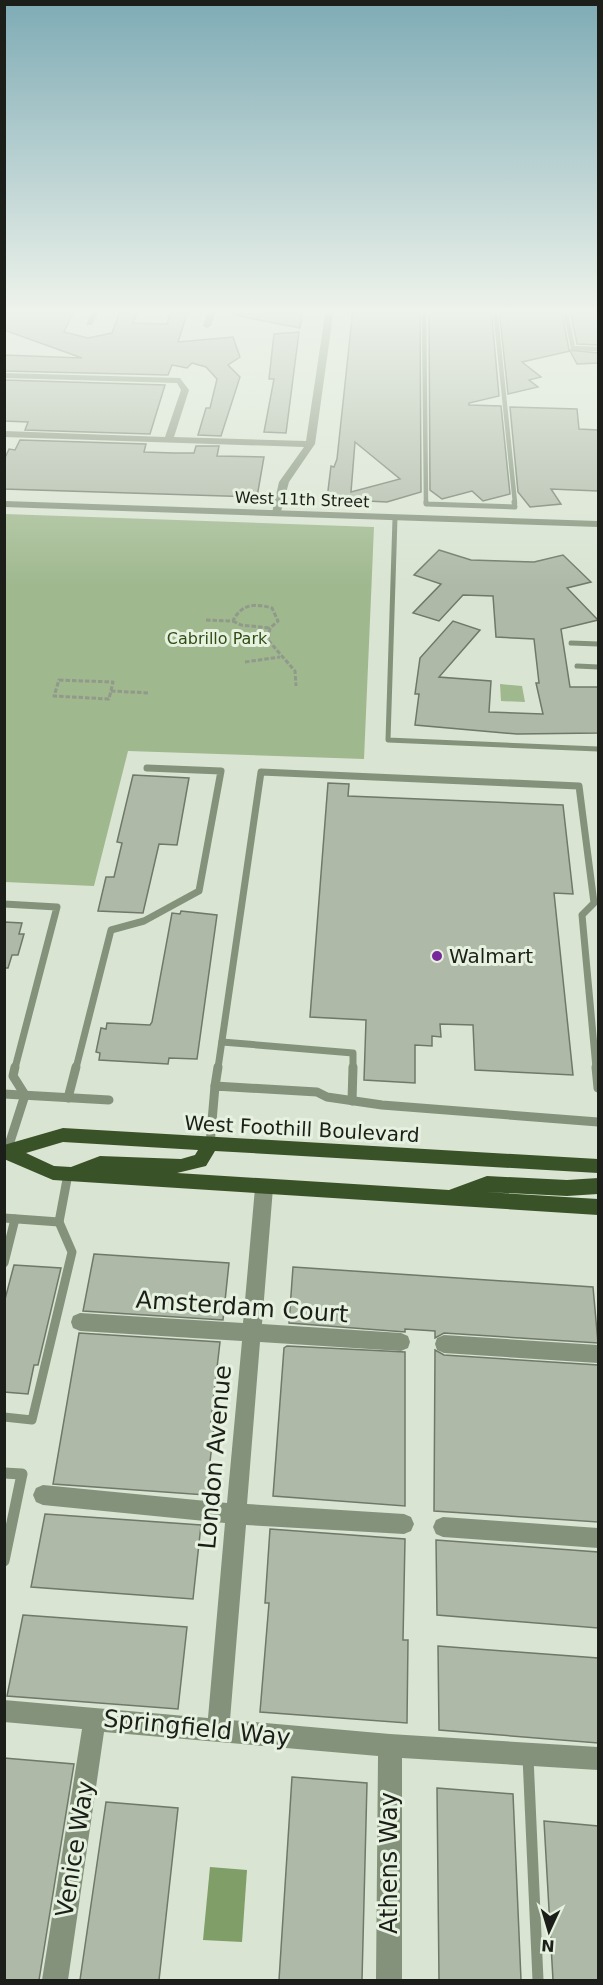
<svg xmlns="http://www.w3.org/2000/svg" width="603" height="1985" viewBox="0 0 603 1985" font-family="'DejaVu Sans',sans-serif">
  <rect width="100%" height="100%" fill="#d9e4d2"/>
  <g fill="#9fb88e">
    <polygon points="5,514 374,527 364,759 128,751 94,886 5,882"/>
    <polygon points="500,684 522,686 525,702 501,701"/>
  </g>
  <polygon fill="#7f9e68" points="210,1867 247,1870 242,1942 203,1940"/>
  <g fill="#aeb9a7" stroke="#707969" stroke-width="1.5" fill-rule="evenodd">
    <polygon points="10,308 75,308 64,332 88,338 112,333 121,309 138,310 133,323 167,324 171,311 188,311 178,342 233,337 240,357 228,365 240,377 221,436 198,435 206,408 210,408 217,379 206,367 192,363 187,368 172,365 168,375 4,371 4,355 82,358 4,330 4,319"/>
    <polygon points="234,308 303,308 300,328 233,315"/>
    <path d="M377,308v4l43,-4 1,184 -34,10 -60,-3 4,-33 3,1 3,-8 16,-150zM355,442l45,37 -49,13z"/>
    <polygon points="429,308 491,308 499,396 469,403 469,405 501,406 510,494 483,501 472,491 442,499 430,490"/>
    <polygon points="499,308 561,308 569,350 598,353 598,363 577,364 570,351 522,362 541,377 529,380 538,387 508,394"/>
    <polygon points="570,308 598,308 598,345 577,344"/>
    <polygon points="299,332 286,433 264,432 274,379 269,379 274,334"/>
    <polygon points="4,380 165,385 150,434 25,430 28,422 4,421"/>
    <polygon points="510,407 577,409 579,429 598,430 598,491 551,489 561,504 530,507 518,492"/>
    <polygon points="20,440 146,444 144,452 174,453 194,453 196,446 219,446 217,456 264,457 257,497 4,489 4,460 9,449 15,450"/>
    <polygon points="439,550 471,560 534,562 563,555 591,582 567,588 598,620 561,629 570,687 598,687 598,733 517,734 415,725 419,694 415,694 420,658 453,621 480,630 439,677 491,681 489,712 543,714 536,683 539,683 534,639 496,637 493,596 463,595 439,621 413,613 441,584 414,575"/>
    <polygon points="133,775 189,778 177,845 159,844 143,913 98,911 106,877 114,877 122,843 117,842"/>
    <polygon points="328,783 349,784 348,796 563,805 573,894 554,893 573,1075 475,1070 473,1025 440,1024 441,1037 432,1036 432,1046 415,1045 415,1083 364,1080 366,1020 310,1017"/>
    <polygon points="181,911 217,915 197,1059 169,1058 168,1064 99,1060 100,1053 96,1052 101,1028 106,1029 107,1023 150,1025 152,1022 172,913 180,914"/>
    <polygon points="4,922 22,923 19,934 24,934 18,955 12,955 8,968 4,968"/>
    <polygon points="94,1254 229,1263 223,1320 83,1311"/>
    <polygon points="14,1265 61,1268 38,1365 34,1365 28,1394 4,1392 4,1303"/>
    <polygon points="293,1267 593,1287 598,1343 444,1333 435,1338 435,1331 405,1329 405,1332 289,1323"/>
    <polygon points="79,1333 220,1342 210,1428 214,1428 206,1495 53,1484"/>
    <polygon points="287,1346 405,1352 405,1506 273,1496 284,1348"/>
    <polygon points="435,1350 444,1355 598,1365 598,1522 434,1511"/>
    <polygon points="45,1514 201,1525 193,1599 31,1587"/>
    <polygon points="270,1529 405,1539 403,1640 408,1640 407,1723 260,1712 269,1603 265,1603"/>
    <polygon points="436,1540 598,1552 598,1628 437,1615"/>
    <polygon points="23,1615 187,1627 178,1709 7,1696"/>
    <polygon points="438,1646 598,1658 598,1743 439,1730"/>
    <polygon points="4,1758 74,1764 39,1980 4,1980"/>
    <polygon points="292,1777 367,1783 362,1980 279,1980"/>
    <polygon points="437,1788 513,1794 521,1980 439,1980"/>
    <polygon points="106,1802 178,1808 159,1980 80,1980"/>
    <polygon points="544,1821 598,1826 598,1980 553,1980"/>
  </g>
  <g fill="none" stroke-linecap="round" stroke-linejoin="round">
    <g stroke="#91998b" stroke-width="3" stroke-dasharray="4.5 2" stroke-linecap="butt">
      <path d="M206,620l27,1c8,-17 22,-18 39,-13l6,13 -8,7 -2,12 27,31 1,15"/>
      <polyline points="233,621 241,625 270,628"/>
      <polyline points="245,662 280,657"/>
      <polygon points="59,680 113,682 109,699 54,696"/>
      <polyline points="111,691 149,693"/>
    </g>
    <g stroke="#84927b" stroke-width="4.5">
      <polyline points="424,308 426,503"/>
      <polyline points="495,308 515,503"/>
      <polyline points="565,308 573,348 598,349"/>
    </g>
    <g stroke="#84927b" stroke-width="5">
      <polyline points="426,502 426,504 515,507 514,502"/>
      <polyline points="395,518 388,740 598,749"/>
      <polyline points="571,643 598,644"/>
      <polyline points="577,666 598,667"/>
    </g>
    <g stroke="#84927b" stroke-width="7">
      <polyline points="4,904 57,907 15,1068"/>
      <polyline points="222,1042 353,1053 353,1068"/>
      <polyline points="76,1068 111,930 144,921 199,891 221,771 147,768"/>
      <polyline points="218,1068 261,772 579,786 594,903 582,915 596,1068"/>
    </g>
    <g stroke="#84927b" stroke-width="9">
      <polyline points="596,1067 598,1088"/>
      <polyline points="215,1086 218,1067"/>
      <polyline points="4,1094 109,1100"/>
      <polyline points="68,1098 76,1067"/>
      <polyline points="352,1101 353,1067"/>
      <polyline points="210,1145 215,1086 317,1092 327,1097 382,1105 598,1122"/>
      <polyline points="7,1151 25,1095 13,1076 15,1067"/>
      <polyline points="4,1218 59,1222 68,1174"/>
      <polyline points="4,1263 15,1219"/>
      <polyline points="4,1417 32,1420 72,1252 59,1222"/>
    </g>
    <g stroke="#84927b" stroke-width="11">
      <polyline points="4,1473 22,1474 4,1561"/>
      <polyline points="528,1757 538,1980"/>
    </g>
    <g fill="#84927b" fill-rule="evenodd">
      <polygon points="93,308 101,308 92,325 86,325"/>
      <polygon points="209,308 217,308 211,326 207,328 203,326"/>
      <polygon points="326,308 334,308 315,444 289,482 280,515 272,513 279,482 304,447 4,437 4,431 165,437 181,390 177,383 4,378 4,373 180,378 189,390 174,437 306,441"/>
      <polygon points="264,1180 270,1183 273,1188 262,1324 401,1333 408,1336 410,1342 408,1348 401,1351 260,1342 247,1504 404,1514 411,1517 414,1524 411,1531 404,1534 246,1525 230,1720 390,1734 598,1747 598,1770 402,1758 402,1980 376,1980 378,1756 104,1732 68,1980 42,1980 82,1729 4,1722 4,1700 208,1718 225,1523 43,1505 36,1502 33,1495 36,1488 43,1485 227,1503 242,1341 80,1331 73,1328 71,1322 73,1316 80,1313 243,1323 255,1188 258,1183"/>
      <polygon points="444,1335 598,1345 598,1363 444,1353 437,1350 435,1344 437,1338"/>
      <polygon points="443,1517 598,1528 598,1548 443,1537 436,1534 433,1527 436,1520"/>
    </g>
    <polygon fill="#84927b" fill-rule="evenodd" points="4,501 598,521 598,527 4,507"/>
    <path fill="#3a5228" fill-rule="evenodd" d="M63,1128l535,31v14l-383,-22 -9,15 -29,7 272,17 38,-14 80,4 31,-2v16l-31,2 -82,-4 113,7v16l-545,-35 -49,-21v-14zM63,1142l135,8 -3,5 -14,4 -81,-3 -29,11 -17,-1 -28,-13z"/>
  </g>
  <linearGradient id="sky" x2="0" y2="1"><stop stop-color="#7eabb5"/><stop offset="0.53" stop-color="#eef3eb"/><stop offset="1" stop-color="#eef3eb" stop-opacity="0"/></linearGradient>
  <rect width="603" height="586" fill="url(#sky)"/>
  <circle fill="#77299b" stroke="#e6f2df" stroke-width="2" cx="437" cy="956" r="6"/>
  <g text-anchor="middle" stroke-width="6" stroke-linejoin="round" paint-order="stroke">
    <g font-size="16" fill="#1c1f19" stroke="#e6f2df">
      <text transform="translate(302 499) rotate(2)" y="6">West 11th Street</text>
    </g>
    <g font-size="16" fill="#2f4e14" stroke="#e6f2df">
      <text x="217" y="644">Cabrillo Park</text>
    </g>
    <g font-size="20" fill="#1c1f19" stroke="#e6f2df" text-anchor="start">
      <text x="449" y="963">Walmart</text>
    </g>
    <g font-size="20" fill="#1c1f19" stroke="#e6f2df">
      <text transform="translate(302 1129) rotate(3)" y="7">West Foothill Boulevard</text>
    </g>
    <g font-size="24" fill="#1c1f19" stroke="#e6f2df">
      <text transform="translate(242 1307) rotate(4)" y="8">Amsterdam Court</text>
      <text transform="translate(215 1457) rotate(-85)" y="8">London Avenue</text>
      <text transform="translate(197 1728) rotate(6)" y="8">Springfield Way</text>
      <text transform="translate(75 1849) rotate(-81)" y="8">Venice Way</text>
      <text transform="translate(389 1863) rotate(-90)" y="8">Athens Way</text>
    </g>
  </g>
  <rect width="603" height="1985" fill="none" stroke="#1c1f19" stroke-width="12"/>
  <g transform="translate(549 1931) rotate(184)" stroke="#e6f2df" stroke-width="4.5" paint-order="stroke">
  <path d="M0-4.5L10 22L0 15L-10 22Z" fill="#1c1f19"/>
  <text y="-9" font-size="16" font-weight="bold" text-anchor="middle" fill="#1c1f19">N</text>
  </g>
</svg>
